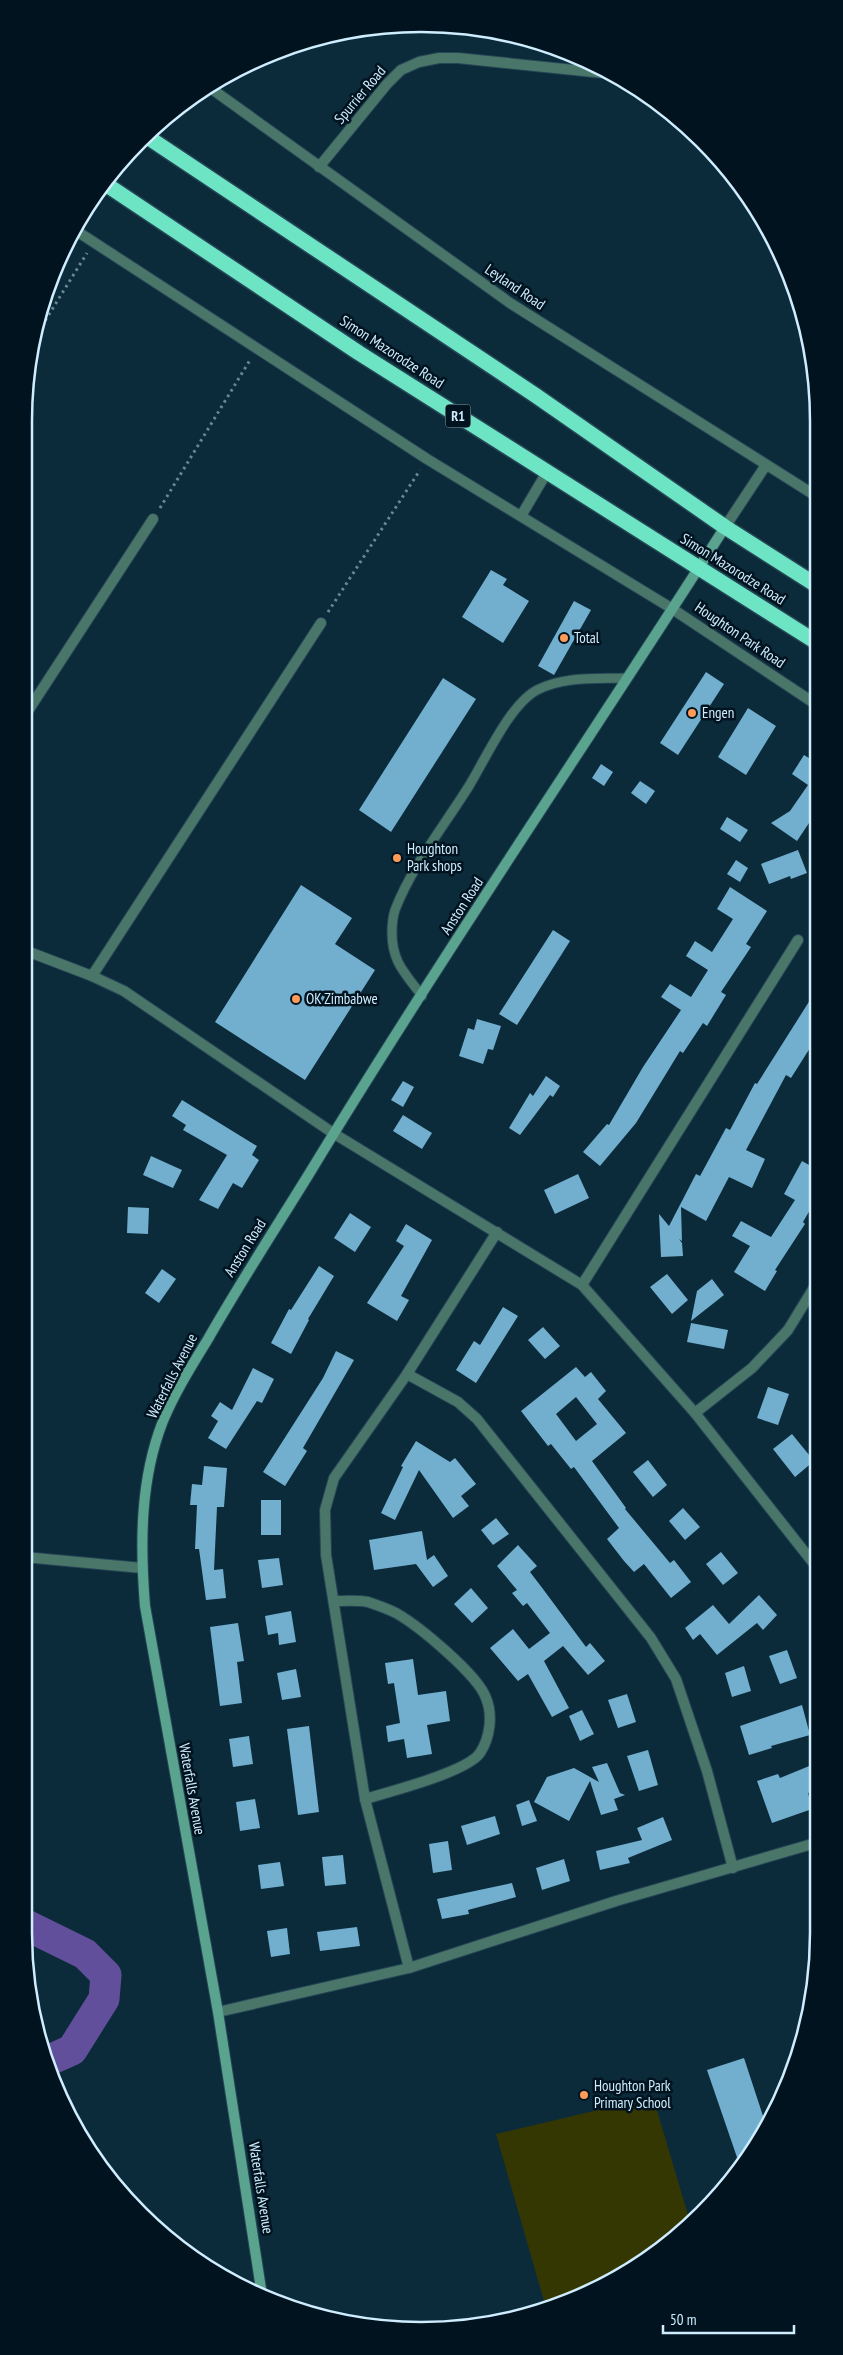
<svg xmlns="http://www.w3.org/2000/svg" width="843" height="2355" viewBox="0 0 843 2355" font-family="'PT Sans Narrow',sans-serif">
  <rect width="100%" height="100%" fill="#0b2b3b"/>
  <polygon fill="#353702" points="653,2097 691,2225 643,2264 546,2308 496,2134"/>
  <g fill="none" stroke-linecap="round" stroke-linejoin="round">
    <polyline stroke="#624f9b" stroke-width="31" points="24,1924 85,1954 106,1975 104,1999 72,2050 47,2061"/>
  </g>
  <g fill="#72aece" fill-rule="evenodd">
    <polygon points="491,570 507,579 503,585 529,601 503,643 462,617"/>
    <polygon points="574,601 591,610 554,675 538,666"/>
    <polygon points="706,672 724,684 678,755 660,743"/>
    <polygon points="443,678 476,699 391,832 359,810"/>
    <polygon points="748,708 776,726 746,775 718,757"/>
    <polygon points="804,755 817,763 817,811 797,841 771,823 790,811 808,785 792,774"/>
    <polygon points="601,764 613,772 604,786 592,778"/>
    <polygon points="640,781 655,791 646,804 631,793"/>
    <polygon points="727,817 748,830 740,842 720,829"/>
    <polygon points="798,850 807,873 791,879 790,876 769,884 761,864"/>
    <polygon points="736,860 748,868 740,882 727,874"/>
    <polygon points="301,885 352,918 335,944 375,970 305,1080 215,1022"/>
    <polygon points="730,887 767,911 746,944 751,947 721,992 726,995 707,1026 703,1023 683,1053 680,1051 636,1123 600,1166 583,1152 607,1124 609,1125 643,1067 681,1010 661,997 670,984 691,997 708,970 686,956 695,941 712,952 733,919 717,909"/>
    <polygon points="553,930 570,941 517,1025 499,1014"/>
    <polygon points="817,989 817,1037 791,1078 786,1075 746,1150 765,1159 752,1188 729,1177 706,1221 681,1207 682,1241 679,1239 682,1243 683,1256 661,1257 659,1214 669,1226 696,1174 700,1176 726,1128 730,1130 755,1083 757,1084"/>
    <polygon points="477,1019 501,1026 493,1050 488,1049 483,1064 459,1056 468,1028 474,1030"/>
    <polygon points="546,1076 560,1086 553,1097 550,1095 520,1135 509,1128 530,1093 533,1096"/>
    <polygon points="403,1081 414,1087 403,1107 391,1100"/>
    <polygon points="182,1100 257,1146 252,1155 259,1160 242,1188 233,1183 218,1209 199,1200 227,1155 183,1130 186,1125 172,1116"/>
    <polygon points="403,1115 432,1133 422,1149 393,1131"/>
    <polygon points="151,1156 182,1170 173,1188 143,1175"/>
    <polygon points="802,1161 818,1170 818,1196 803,1222 805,1224 775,1270 777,1271 765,1291 734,1272 750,1246 732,1236 741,1221 771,1237 795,1200 784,1194"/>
    <polygon points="578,1174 589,1198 555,1214 544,1190"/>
    <polygon points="128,1207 149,1208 148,1234 127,1233"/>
    <polygon points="350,1213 371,1227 355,1252 334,1238"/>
    <polygon points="406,1224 432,1240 401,1296 409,1300 397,1321 367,1303 404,1246 396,1241"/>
    <polygon points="319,1266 334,1276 308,1319 309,1320 291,1354 271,1343 289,1309 291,1310"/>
    <polygon points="162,1269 176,1279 159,1303 145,1293"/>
    <polygon points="667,1274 688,1300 672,1314 650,1287"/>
    <polygon points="712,1279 724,1295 691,1321 697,1291"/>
    <polygon points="503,1307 518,1316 476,1383 456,1370 474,1341 480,1345"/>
    <polygon points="691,1323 728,1330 724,1349 687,1342"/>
    <polygon points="543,1327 560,1346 545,1359 528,1340"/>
    <polygon points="336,1351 354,1360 303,1448 307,1451 285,1486 263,1472 323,1378"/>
    <path d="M576,1367l9,10 6,-5 15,19 -8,8 28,34 -34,28 34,47 -1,1 45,54 4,-3 17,22 -20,16 -27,-34 -10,8 -10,-11 -17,-22 12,-11 -45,-61 -3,2 -20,-25 -3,2 -27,-35zM576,1397l21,27 -21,17 -20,-27z"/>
    <polygon points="253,1368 274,1379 262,1403 257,1401 226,1449 208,1438 218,1421 211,1416 220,1402 232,1410"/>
    <polygon points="768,1387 789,1394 778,1425 757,1418"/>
    <polygon points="792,1434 814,1461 795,1477 773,1449"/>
    <polygon points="416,1441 450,1462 455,1458 476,1484 461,1496 469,1506 453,1518 419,1470 395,1520 381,1513 403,1467 401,1466"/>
    <polygon points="648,1460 667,1485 653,1497 633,1472"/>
    <polygon points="204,1466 227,1468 224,1507 217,1507 214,1570 223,1569 226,1598 206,1600 199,1549 195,1549 197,1505 190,1505 192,1484 202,1485"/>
    <rect x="261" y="1500" width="20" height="35"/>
    <polygon points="683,1508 700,1527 685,1540 669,1521"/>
    <polygon points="496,1518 509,1534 493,1545 481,1530"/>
    <polygon points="422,1531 427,1560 434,1555 448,1576 433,1587 416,1564 374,1570 369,1540"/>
    <polygon points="518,1545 537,1566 530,1572 543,1589 586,1647 590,1643 605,1661 588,1675 563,1646 544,1661 569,1708 552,1717 528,1674 518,1681 490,1648 513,1629 529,1649 550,1633 527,1603 523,1606 512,1593 517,1590 497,1566"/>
    <polygon points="721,1552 738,1573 723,1585 706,1564"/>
    <polygon points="279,1558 283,1585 262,1588 258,1560"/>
    <polygon points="471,1588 488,1608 472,1623 454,1604"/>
    <polygon points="759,1595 777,1615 763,1630 757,1623 717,1655 700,1634 693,1640 685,1628 713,1605 729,1624"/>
    <polygon points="291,1611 296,1642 279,1645 278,1633 268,1635 265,1616"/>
    <polygon points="238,1623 244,1661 237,1662 242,1703 220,1706 210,1627"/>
    <polygon points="787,1650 797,1678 780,1684 769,1656"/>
    <polygon points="413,1659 418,1695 446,1691 450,1721 427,1725 432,1754 407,1758 404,1739 388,1742 386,1726 400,1723 394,1683 388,1684 385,1663"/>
    <polygon points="744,1666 751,1691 732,1697 725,1673"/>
    <polygon points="296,1669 301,1697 282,1700 277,1673"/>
    <polygon points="627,1694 636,1722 618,1728 608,1700"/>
    <polygon points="802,1705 810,1735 771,1746 772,1748 749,1755 740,1726"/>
    <polygon points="582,1710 594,1734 580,1741 569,1716"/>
    <polygon points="309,1726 319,1812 298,1815 287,1729"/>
    <polygon points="249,1736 253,1764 233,1767 229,1739"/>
    <polygon points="648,1750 658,1785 639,1791 627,1756"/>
    <polygon points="819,1762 819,1788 808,1793 812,1809 772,1823 757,1781 778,1774 780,1778"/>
    <polygon points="607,1763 620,1793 625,1795 614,1799 618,1810 601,1815 590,1781 569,1821 534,1802 547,1777 574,1768 599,1782 592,1767"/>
    <polygon points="255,1799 260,1828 240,1831 236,1802"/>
    <polygon points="529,1800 537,1821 522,1826 516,1805"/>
    <polygon points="495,1816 500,1834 467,1845 461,1826"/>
    <polygon points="663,1817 672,1840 628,1858 630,1863 600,1870 596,1851 642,1840 637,1828"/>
    <polygon points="448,1841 452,1870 433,1873 429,1844"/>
    <polygon points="343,1855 346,1884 325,1886 322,1857"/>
    <polygon points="564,1859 570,1881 542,1890 536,1868"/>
    <polygon points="280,1862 284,1886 261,1889 258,1865"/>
    <polygon points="512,1883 516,1897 468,1910 469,1914 442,1919 437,1899"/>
    <polygon points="357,1927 360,1946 320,1951 317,1932"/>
    <polygon points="287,1928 290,1954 271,1957 267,1931"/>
    <polygon points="744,2058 766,2125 752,2155 741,2169 707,2070"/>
  </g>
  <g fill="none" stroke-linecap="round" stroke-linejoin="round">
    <defs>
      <path id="lane" d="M422,996c-17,-23 -30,-34 -30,-63 0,-7 1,-17 3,-23 17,-44 49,-84 74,-124 16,-26 41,-82 68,-96 27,-14 59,-11 89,-12"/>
      <g id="street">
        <polyline points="209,87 510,303 816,496"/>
        <polyline points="319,167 387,84 401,70 419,62 439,58 458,58 613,74"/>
        <polyline points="75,230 427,459 671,608 817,705"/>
        <polyline points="521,516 547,472"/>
        <polyline points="725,527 766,465"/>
        <polyline points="24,717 153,519"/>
        <polyline points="24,950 92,976 124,991 333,1133 582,1285 695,1413 818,1569"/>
        <polyline points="92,976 321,623"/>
        <polyline points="582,1285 798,940"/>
        <polyline points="407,1374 458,1402 477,1419 651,1638 676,1679 707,1771 733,1868"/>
        <polyline points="695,1413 752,1368 788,1330 818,1281"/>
        <polyline points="24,1557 142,1568"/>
        <path d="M334,1601c10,0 24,-1 34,1 9,3 20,7 28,11 23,13 82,62 90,85 7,17 4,40 -6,55 -13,19 -91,39 -115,46"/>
        <polyline points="409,1968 365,1799 326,1555 325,1510 334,1478 407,1374 497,1232"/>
        <polyline points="218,2012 409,1968 616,1901 819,1842"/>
      </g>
      <path id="secondary" d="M262,2295l-44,-283 -73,-406c-5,-62 -5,-127 18,-185 12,-29 29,-56 45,-82 32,-56 67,-110 101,-165 133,-219 278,-431 416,-647"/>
      <g id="highway">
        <polyline points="146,136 535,395 725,527 816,585"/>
        <polyline points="104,183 359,353 816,642"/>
      </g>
    </defs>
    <use href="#lane" stroke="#264656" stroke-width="11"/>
    <use href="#street" stroke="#264656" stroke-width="12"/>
    <use href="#secondary" stroke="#264656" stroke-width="12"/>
    <use href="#highway" stroke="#264656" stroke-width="18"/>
    <g stroke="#688797" stroke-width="3" stroke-dasharray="2.5 4" stroke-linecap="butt">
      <polyline points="35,337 87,253"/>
      <polyline points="160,508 250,360"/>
      <polyline points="328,612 420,470"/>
    </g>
    <use href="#lane" stroke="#4a7669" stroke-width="9"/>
    <use href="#street" stroke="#4a7669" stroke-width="10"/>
    <use href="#secondary" stroke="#5aa38e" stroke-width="10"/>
    <use href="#highway" stroke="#6de5c4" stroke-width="15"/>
  </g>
  <g fill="#fe9b59" stroke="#00131f" stroke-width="2">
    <circle cx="564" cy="638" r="5"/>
    <circle cx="692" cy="713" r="5"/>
    <circle cx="397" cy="858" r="5"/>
    <circle cx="296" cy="999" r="5"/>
    <circle cx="584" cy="2095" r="5"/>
  </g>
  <g text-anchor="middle" stroke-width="5" stroke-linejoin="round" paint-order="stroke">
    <rect fill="#00131f" stroke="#91acbb" stroke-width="1" x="445.5" y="404.5" width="25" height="23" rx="4"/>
    <g font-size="14" font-weight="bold" fill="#cfedfe">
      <text x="458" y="421">R1</text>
    </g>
    <g font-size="15" fill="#cfedfe" stroke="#00131f">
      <text transform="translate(360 95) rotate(-50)" y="5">Spurrier Road</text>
      <text transform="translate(515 287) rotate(34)" y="5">Leyland Road</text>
      <text transform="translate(392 352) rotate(33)" y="5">Simon Mazorodze Road</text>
      <text transform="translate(733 569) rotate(32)" y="5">Simon Mazorodze Road</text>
      <text transform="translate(740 635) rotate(34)" y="5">Houghton Park Road</text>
      <text transform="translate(462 906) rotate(-57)" y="5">Anston Road</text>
      <text transform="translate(245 1248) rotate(-58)" y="5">Anston Road</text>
      <text transform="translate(172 1376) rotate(-63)" y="5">Waterfalls Avenue</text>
      <text transform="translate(192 1789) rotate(80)" y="5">Waterfalls Avenue</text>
      <text transform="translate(261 2188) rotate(81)" y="5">Waterfalls Avenue</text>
    </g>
    <g font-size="15" fill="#cfedfe" stroke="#00131f" text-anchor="start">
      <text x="574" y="643">Total</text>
      <text x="702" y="718">Engen</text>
      <text x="407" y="854">Houghton<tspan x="407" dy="17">Park shops</tspan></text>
      <text x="306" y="1004">OK Zimbabwe</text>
      <text x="594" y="2091">Houghton Park<tspan x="594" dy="17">Primary School</tspan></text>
    </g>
  </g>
  <path d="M0 0H843V2355H0ZM421 32H421A389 389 0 0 1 810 421V1933A389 389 0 0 1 421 2322H421A389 389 0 0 1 32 1933V421A389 389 0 0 1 421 32Z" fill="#00131f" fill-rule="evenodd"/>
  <path fill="none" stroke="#cfedfe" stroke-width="2.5" d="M421 32H421A389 389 0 0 1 810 421V1933A389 389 0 0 1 421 2322H421A389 389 0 0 1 32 1933V421A389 389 0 0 1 421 32Z"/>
  <path d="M663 2325v8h131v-8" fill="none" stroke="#cfedfe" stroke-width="2.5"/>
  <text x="670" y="2325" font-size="15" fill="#cfedfe" stroke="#00131f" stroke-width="4" paint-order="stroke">50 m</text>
</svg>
